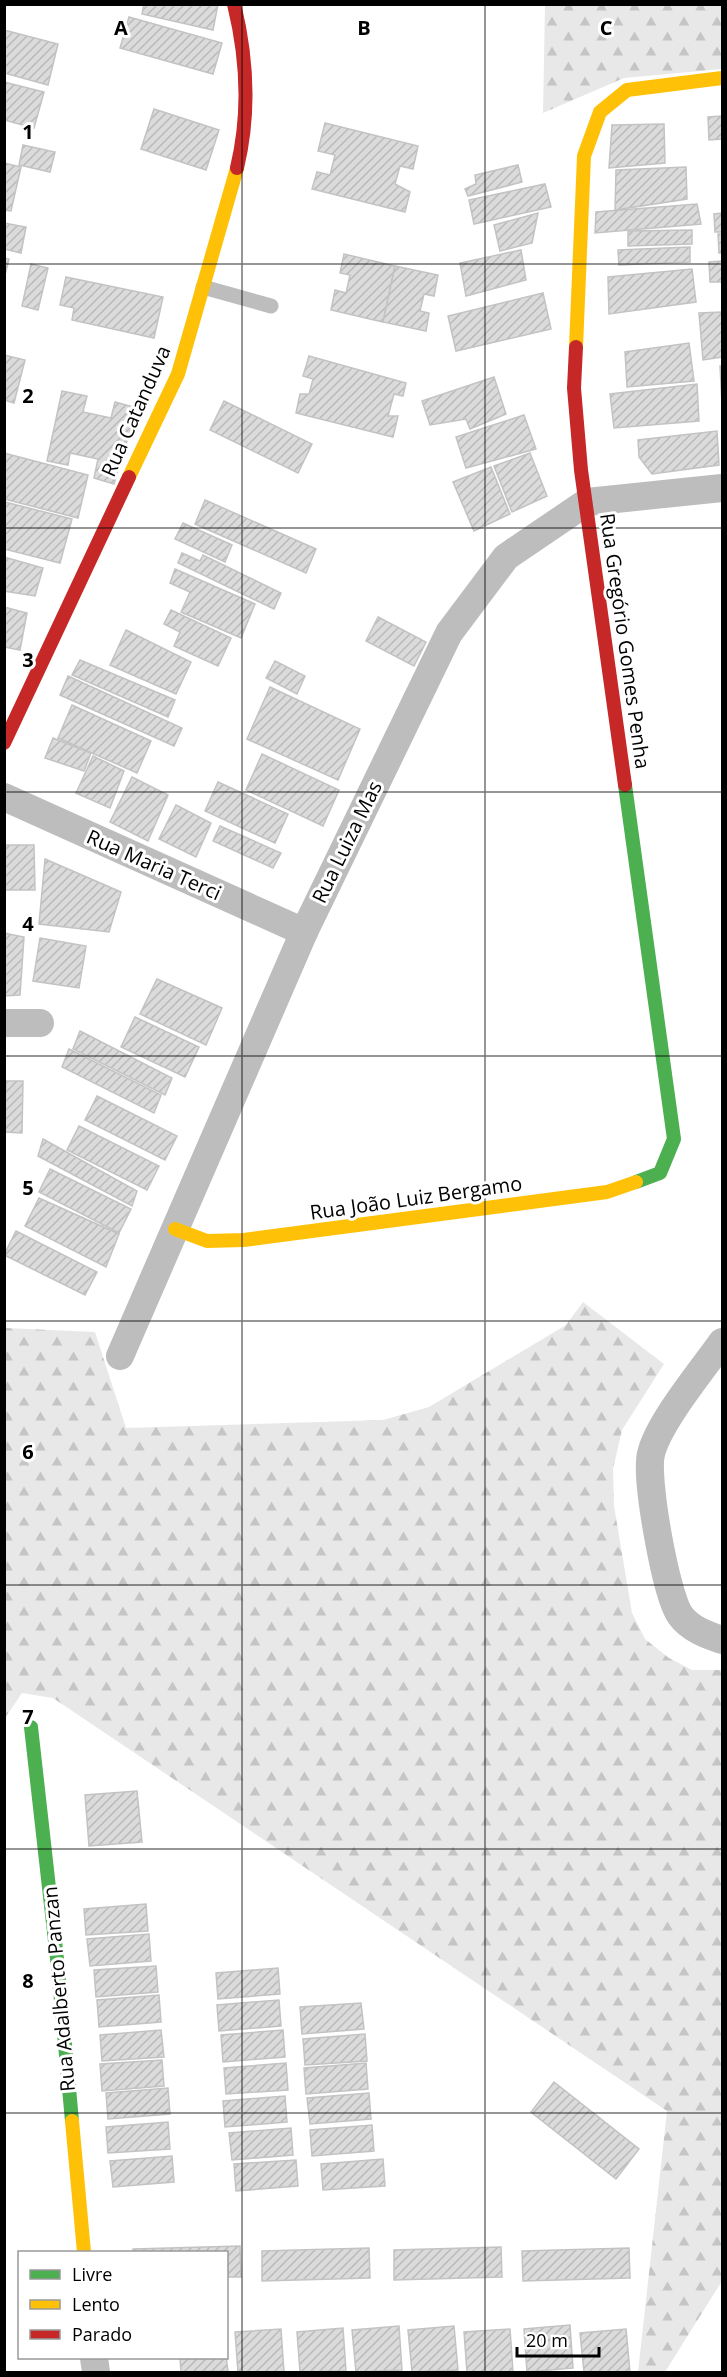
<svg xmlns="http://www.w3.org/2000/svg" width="727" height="2377" viewBox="0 0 727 2377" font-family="'Open Sans',sans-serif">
  <defs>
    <pattern id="forest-firs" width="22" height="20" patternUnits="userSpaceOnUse" patternTransform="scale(1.5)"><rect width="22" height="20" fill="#e8e8e8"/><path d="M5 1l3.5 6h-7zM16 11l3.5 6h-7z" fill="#c5c5c5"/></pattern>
    <pattern id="building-hatch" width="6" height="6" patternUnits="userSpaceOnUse" patternTransform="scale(1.5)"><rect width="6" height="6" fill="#dbdbdb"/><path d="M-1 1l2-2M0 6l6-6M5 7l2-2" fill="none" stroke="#bababa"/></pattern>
  </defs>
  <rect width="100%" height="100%" fill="#fff"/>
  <g fill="url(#forest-firs)">
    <polygon points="545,5 722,5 722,69 624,78 543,113"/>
    <polygon points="583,1302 664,1364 622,1430 613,1469 614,1506 632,1613 645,1639 669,1658 692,1670 722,1670 722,2281 665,2372 638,2372 667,2111 53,1698 22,1693 5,1718 5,1328 95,1332 126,1428 383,1420 429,1407 566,1325"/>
  </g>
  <g fill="url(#building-hatch)" stroke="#c3c3c3" stroke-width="1.5">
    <polygon points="144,4 218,4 213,30 142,14"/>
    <polygon points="129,17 222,43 213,74 120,48"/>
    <polygon points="4,30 58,44 48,85 4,73"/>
    <polygon points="4,82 44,92 34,128 4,120"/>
    <polygon points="154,109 219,130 206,170 141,149"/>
    <polygon points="722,116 722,139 709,140 708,117"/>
    <polygon points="325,123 418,146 413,169 400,166 395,184 410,192 405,212 312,189 317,172 330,175 335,155 318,151"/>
    <polygon points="664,124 665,163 609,168 612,125"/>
    <polygon points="23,145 55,152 50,172 19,165"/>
    <polygon points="4,163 21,167 11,211 4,210"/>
    <polygon points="518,165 522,182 468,196 465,189 476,184 475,175"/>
    <polygon points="686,167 687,199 615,210 616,170"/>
    <polygon points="545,184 551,207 474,224 469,200"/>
    <polygon points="697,204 701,224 595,233 596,212"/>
    <polygon points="538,213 532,243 500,251 494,225"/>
    <polygon points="722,213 722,232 715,232 714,214"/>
    <polygon points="4,223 26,227 21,253 4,249"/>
    <polygon points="692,230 692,244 628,246 628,231"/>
    <polygon points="718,234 722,234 722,253 719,253"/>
    <polygon points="690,247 690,262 619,265 618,250"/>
    <polygon points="521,250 526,280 466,296 460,263"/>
    <polygon points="344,254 395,266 383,322 331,310 335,290 346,293 350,275 340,273"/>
    <polygon points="4,258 9,259 4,279"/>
    <polygon points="722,261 722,282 710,282 709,262"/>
    <polygon points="31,264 48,268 38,310 22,306"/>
    <polygon points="395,266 438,275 434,296 424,294 420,311 429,313 426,331 383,322"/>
    <polygon points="692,269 696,302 609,314 608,277"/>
    <polygon points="66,277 163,297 154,338 72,320 74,308 60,305"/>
    <polygon points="543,293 551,329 456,351 448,316"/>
    <polygon points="722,312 722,357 703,360 699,313"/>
    <polygon points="689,343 694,381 627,387 625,352"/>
    <polygon points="4,355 25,360 14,403 4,400"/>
    <polygon points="309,356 406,383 403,396 394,394 388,416 398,416 393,437 296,413 300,394 309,394 313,379 303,376"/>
    <polygon points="720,366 722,366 722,403"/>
    <polygon points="494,377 506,414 470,429 466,419 430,425 422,401"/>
    <polygon points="697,384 699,421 614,428 610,394"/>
    <polygon points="62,391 87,396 83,412 111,418 115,402 137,408 114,484 94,478 98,459 70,453 68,465 47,461"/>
    <polygon points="224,401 312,444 298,473 210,430"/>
    <polygon points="524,415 536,449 466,468 456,437"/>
    <polygon points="717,431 719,465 652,474 639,457 638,440"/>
    <polygon points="4,453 88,475 78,518 4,499"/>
    <polygon points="530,453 547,496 512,512 494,466"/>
    <polygon points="491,467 510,514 474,531 453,482"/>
    <polygon points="205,500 316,549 306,573 195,524"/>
    <polygon points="5,502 72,519 60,563 4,549"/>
    <polygon points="183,523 232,545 225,562 175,539"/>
    <polygon points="182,553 200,561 203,555 281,593 274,609 178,563"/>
    <polygon points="4,557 43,568 35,596 4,591"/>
    <polygon points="175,569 255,604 241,638 181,612 190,592 170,583"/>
    <polygon points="4,607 27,613 20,650 4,647"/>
    <polygon points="171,610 231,638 218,666 174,646 180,632 164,624"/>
    <polygon points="378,617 426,642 414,666 366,641"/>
    <polygon points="126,630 191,662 176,694 110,665"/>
    <polygon points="80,660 175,700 168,717 72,675"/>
    <polygon points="275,661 305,676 297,694 266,678"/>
    <polygon points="68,676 182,728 174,746 60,695"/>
    <polygon points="270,687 360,729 338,780 247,739"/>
    <polygon points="72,705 151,741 137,773 58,738"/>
    <polygon points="53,738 91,753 84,771 45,758"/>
    <polygon points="262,754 339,790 323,826 246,790"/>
    <polygon points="93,756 124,771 110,808 76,793"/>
    <polygon points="132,777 168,795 148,841 110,822"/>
    <polygon points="218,782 288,814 275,843 205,811"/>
    <polygon points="176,805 211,823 196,857 159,839"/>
    <polygon points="220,826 281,853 273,868 213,841"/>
    <polygon points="4,845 34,845 35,890 4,890"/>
    <polygon points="45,859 121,892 109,932 39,924"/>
    <polygon points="4,933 24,937 20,995 4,996"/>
    <polygon points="40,938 86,946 79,988 33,981"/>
    <polygon points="157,979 222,1008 206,1045 140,1014"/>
    <polygon points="135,1017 199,1047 185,1077 121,1047"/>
    <polygon points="80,1031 172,1078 165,1095 73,1049"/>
    <polygon points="69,1049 161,1095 154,1113 62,1067"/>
    <polygon points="6,1081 23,1081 22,1133 4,1132"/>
    <polygon points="97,1096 177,1136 165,1160 85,1120"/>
    <polygon points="79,1126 159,1166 147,1190 67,1150"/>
    <polygon points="43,1139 137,1191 132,1206 38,1156"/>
    <polygon points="50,1169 131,1209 119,1233 39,1192"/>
    <polygon points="39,1198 119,1234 106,1267 25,1226"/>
    <polygon points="16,1231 97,1272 85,1295 4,1255"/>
    <polygon points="137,1791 142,1842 89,1846 85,1795"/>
    <polygon points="146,1904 148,1931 86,1935 84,1909"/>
    <polygon points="149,1934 151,1961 90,1966 87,1939"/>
    <polygon points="156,1966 158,1992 96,1997 94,1970"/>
    <polygon points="278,1968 280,1994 218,1999 216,1973"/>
    <polygon points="159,1995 161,2022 99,2027 97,2000"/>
    <polygon points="279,2000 281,2026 219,2031 217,2005"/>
    <polygon points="361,2003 364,2029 302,2034 300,2007"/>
    <polygon points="161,2030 164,2057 102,2061 100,2035"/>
    <polygon points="283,2030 285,2057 223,2062 221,2035"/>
    <polygon points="365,2034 367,2061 305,2065 303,2039"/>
    <polygon points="162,2060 164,2086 102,2091 100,2064"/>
    <polygon points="286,2063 288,2090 226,2094 224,2068"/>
    <polygon points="366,2063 368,2089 306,2094 304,2068"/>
    <polygon points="554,2082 639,2149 616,2179 531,2112"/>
    <polygon points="168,2088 170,2114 108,2119 106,2093"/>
    <polygon points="369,2093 371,2119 310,2124 307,2098"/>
    <polygon points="285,2096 287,2122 225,2127 223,2101"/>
    <polygon points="168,2122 170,2149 108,2153 106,2127"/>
    <polygon points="372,2125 374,2151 312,2156 310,2130"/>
    <polygon points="291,2128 293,2155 232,2160 229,2133"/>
    <polygon points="172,2156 174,2182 113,2187 110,2161"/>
    <polygon points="383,2159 385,2186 323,2190 321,2164"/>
    <polygon points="296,2160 298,2186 236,2191 234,2164"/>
    <polygon points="240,2246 241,2277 226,2277 226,2252 133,2252 133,2249"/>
    <polygon points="501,2247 502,2277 394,2280 394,2250"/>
    <polygon points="369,2248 370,2278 262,2281 262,2251"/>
    <polygon points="629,2248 630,2278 523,2281 522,2251"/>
    <polygon points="570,2325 573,2368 527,2372 524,2329"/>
    <polygon points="399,2326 402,2370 356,2372 352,2330"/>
    <polygon points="454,2326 458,2370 412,2372 408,2330"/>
    <polygon points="343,2328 346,2371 300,2372 297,2332"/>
    <polygon points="281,2329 284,2372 238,2372 235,2332"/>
    <polygon points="510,2329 513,2372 467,2372 464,2332"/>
    <polygon points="626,2329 630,2372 584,2372 580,2333"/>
    <polygon points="226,2356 228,2371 181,2372 180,2358 226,2358"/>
  </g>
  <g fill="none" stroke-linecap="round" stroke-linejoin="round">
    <polyline stroke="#bdbdbd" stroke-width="15" points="203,287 271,306"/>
    <g stroke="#bdbdbd" stroke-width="28">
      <polyline points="4,797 304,932"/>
      <polyline points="4,1023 40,1023"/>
      <path d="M722,1342c-19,27 -64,81 -71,112 -6,24 15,141 29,161 10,14 27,20 42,25"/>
      <polyline points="120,1356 304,932 449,633 506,557 587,502 722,488"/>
      <polyline points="94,2358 96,2372"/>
    </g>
    <g stroke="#4caf50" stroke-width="14">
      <polyline points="625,785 674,1139 660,1173 636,1182"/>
      <polyline points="31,1727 58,1968 72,2121"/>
    </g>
    <g stroke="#ffc107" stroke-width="14">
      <polyline points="576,347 584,156 600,112 627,90 722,78"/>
      <polyline points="129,477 178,374 237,168"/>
      <polyline points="175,1229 207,1241 244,1240 607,1192 636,1182"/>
      <polyline points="72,2121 84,2252"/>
    </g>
    <g stroke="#c62828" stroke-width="14">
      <path d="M234,4c13,53 16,110 3,164"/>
      <polyline points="576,347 574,388 581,470 625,785"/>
      <polyline points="4,743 129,477"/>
    </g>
  </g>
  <path fill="none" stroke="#000" stroke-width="1.5" stroke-opacity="0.55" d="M242,4v2368M485,4v2368M4,264h718M4,528h718M4,792h718M4,1056h718M4,1321h718M4,1585h718M4,1849h718M4,2113h718"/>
  <g text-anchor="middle" stroke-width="6" stroke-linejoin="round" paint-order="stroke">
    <g font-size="20" fill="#000" stroke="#fff">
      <text transform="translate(136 411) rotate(-66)" y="7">Rua Catanduva</text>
      <text transform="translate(625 641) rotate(82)" y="7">Rua Gregório Gomes Penha</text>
      <text transform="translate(347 842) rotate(-64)" y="7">Rua Luiza Mas</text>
      <text transform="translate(154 865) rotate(24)" y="7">Rua Maria Terci</text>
      <text transform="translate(416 1198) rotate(-8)" y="7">Rua João Luiz Bergamo</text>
      <text transform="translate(59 1989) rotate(-95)" y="7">Rua Adalberto Panzan</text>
    </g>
  </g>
  <g font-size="20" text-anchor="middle" font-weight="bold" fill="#000" stroke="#fff" stroke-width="6" stroke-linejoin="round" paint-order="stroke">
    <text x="121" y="35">A</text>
    <text x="364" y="35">B</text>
    <text x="606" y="35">C</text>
    <text x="28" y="139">1</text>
    <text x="28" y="403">2</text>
    <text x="28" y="667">3</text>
    <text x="28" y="931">4</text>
    <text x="28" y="1195">5</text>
    <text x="28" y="1459">6</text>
    <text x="28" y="1724">7</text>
    <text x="28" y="1988">8</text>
  </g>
  <rect width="727" height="2377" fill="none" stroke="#000000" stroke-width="12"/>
  <rect x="18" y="2251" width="210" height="108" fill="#ffffff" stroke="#999999" stroke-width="1.5"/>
  <rect x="30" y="2270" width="30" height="9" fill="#4caf50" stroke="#999999" stroke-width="1.5"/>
  <text x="72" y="2281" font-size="18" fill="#000000">Livre</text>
  <rect x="30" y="2300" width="30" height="9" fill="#ffc107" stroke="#999999" stroke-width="1.5"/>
  <text x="72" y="2311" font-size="18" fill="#000000">Lento</text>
  <rect x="30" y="2330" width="30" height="9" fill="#c62828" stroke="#999999" stroke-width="1.5"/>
  <text x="72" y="2341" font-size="18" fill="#000000">Parado</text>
  <path d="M517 2347v9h82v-9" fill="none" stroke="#000000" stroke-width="3"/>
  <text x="526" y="2347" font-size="18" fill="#000000" stroke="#ffffff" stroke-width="4.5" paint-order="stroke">20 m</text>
</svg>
